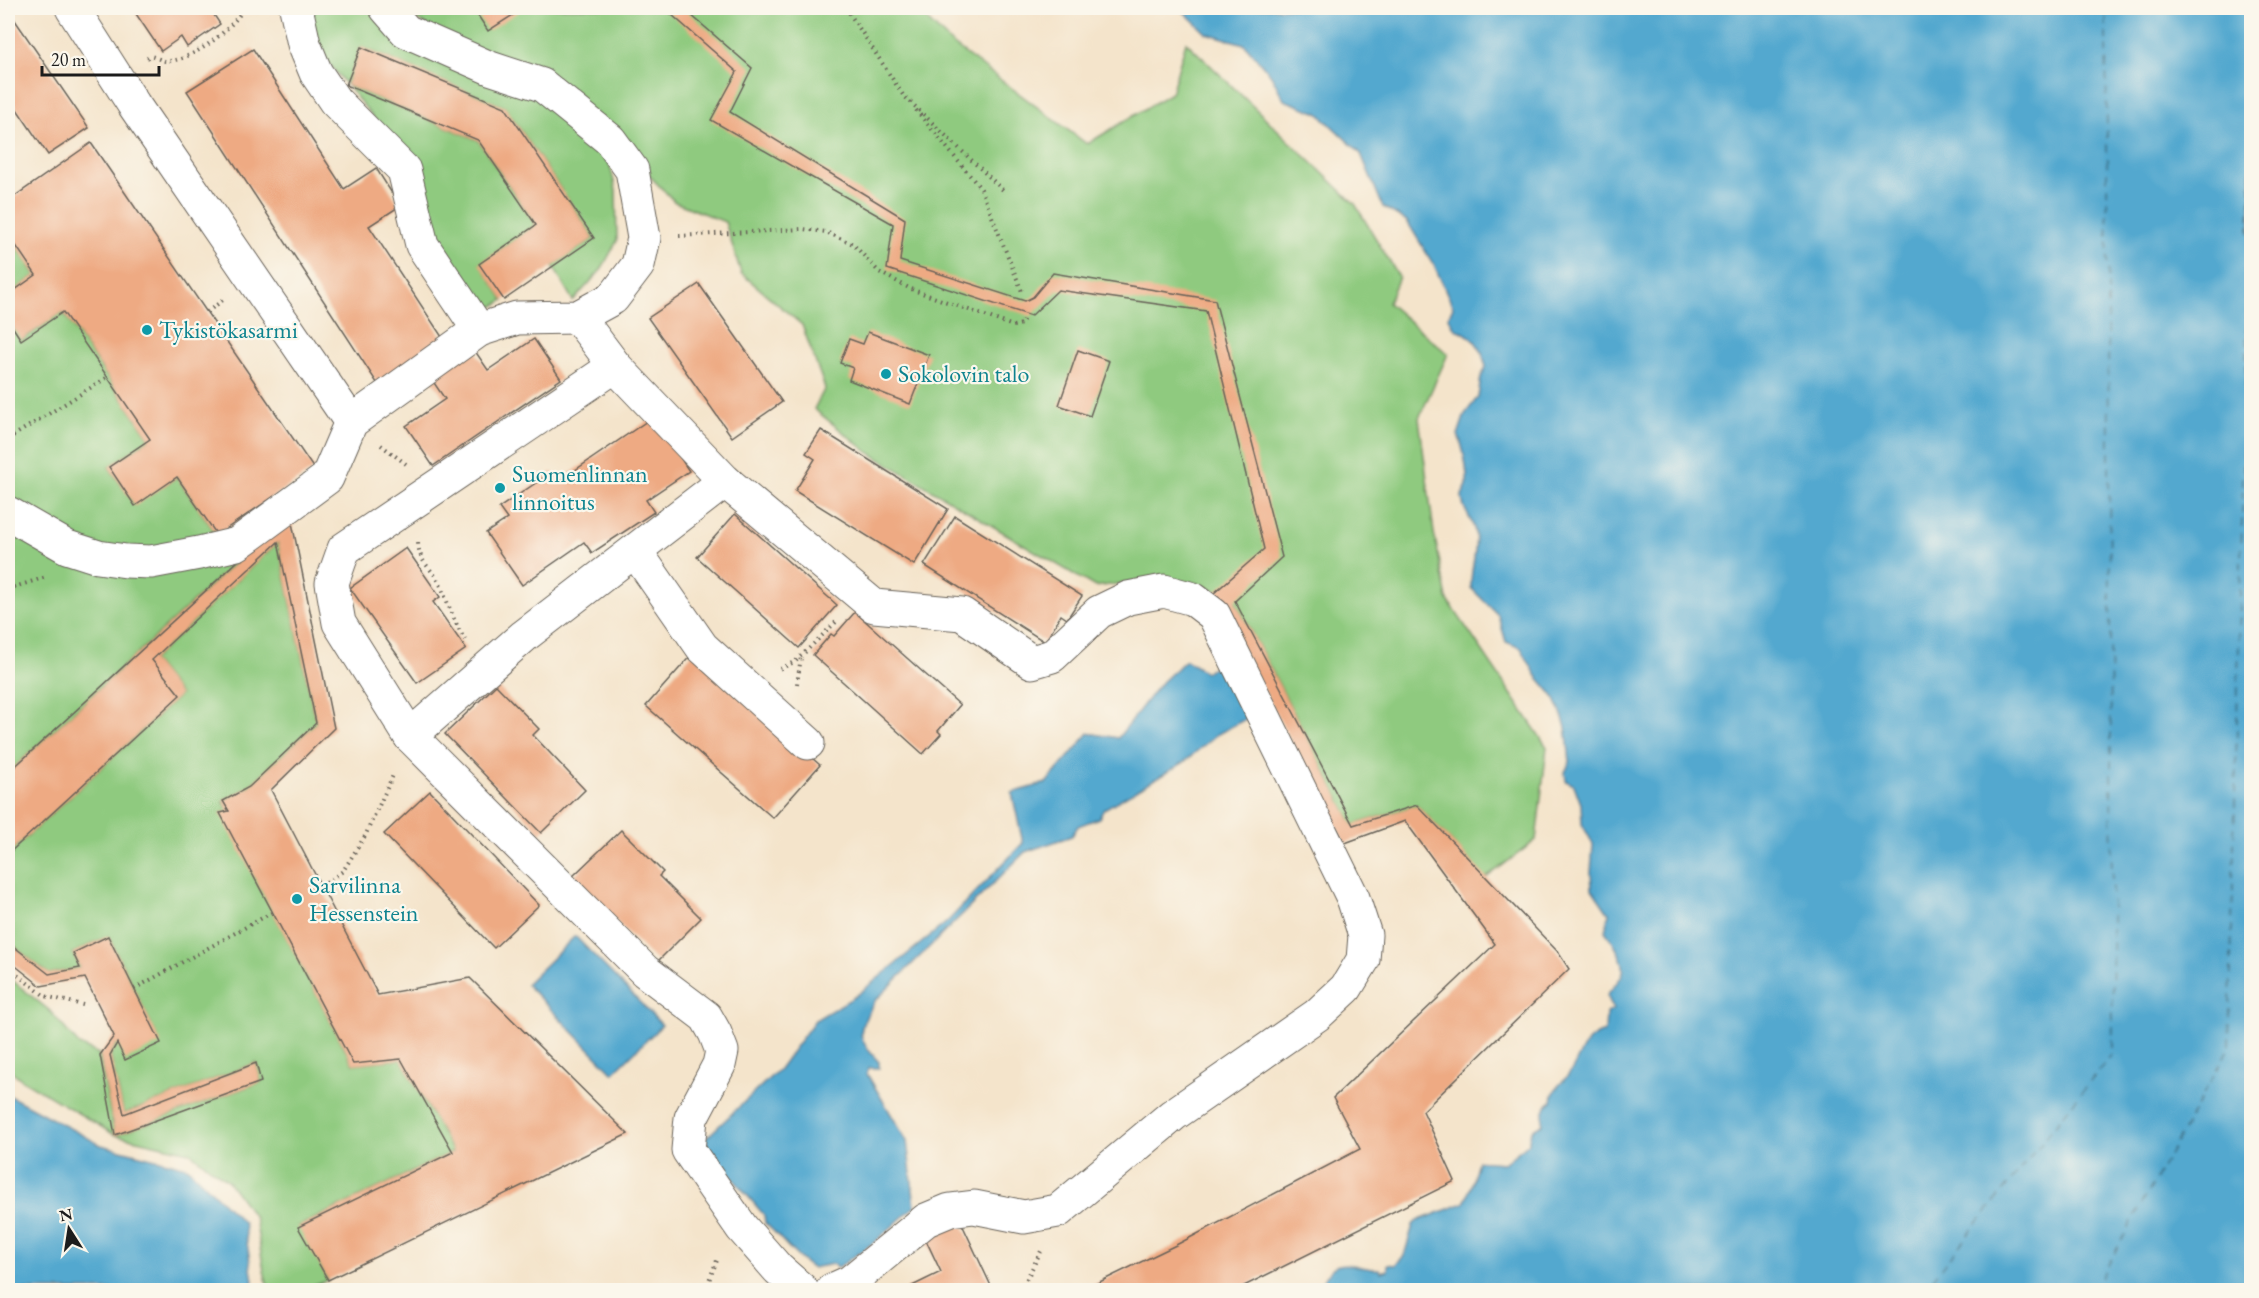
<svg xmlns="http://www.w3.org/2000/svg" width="2259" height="1298" viewBox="0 0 2259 1298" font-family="'EB Garamond',serif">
  <rect width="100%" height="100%" fill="#fbf7ec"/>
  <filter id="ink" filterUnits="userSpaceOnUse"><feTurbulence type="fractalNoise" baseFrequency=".0167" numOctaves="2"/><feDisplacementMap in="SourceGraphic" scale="12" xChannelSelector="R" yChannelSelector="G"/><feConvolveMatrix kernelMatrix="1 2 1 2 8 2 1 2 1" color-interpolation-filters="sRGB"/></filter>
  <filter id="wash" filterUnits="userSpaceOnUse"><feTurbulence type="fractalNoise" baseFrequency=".008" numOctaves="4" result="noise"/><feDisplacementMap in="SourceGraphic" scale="24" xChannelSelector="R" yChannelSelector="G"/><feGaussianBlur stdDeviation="1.35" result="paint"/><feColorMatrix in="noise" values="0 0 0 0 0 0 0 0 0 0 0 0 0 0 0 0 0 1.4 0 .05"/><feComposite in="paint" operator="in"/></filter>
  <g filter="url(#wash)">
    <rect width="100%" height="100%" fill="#f4e4cb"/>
    <g fill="#8fca7f" stroke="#56734e" stroke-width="1.5">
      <polygon points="307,8 378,8 534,95 609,161 616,190 617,241 601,270 573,301 553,266 594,238 505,107 361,47 346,85 478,140 536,225 480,264 504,300 481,314 446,269 418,172 325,59"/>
      <polygon points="395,8 915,8 951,43 1087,144 1171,93 1186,42 1355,204 1399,277 1388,303 1448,354 1419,418 1434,533 1447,599 1547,747 1536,840 1486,878 1417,805 1353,825 1235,601 1197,583 1146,580 1095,587 868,452 814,409 825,388 802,325 741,273 725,222 675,202 638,164 490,60"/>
      <polygon points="8,234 36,275 8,295"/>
      <polygon points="63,312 150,439 109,467 135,505 177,477 217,535 238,560 8,773 8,320 22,340"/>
      <polygon points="278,542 316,723 249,787 223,801 229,811 221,813 353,1064 401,1059 453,1152 299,1226 328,1280 302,1290 269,1290 264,1271 255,1218 228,1181 189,1152 115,1135 22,1080 8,1068 8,977 50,1011 79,1045 99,1054 115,1135 261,1082 256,1063 124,1114 110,1055 117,1043 160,1042 108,936 73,953 80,968 49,974 8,942 8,854 180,695 152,660"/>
    </g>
    <g fill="#53a8cf" stroke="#386276" stroke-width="1.5">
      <path d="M1180,8h1071v1282h-933c4,-5 6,-12 10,-17 12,-18 34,-2 51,-4l1,3 8,-2v-6l7,1 9,-9 9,-31 4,-4 47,-18 7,-16 7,-26 26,2 25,-20c0,-12 4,-15 14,-19 -1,-9 1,-19 9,-23 1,-14 9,-16 17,-27 12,-17 13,-36 36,-42l1,-18 7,-5 -6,-14c5,-7 11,-13 15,-20 6,-11 -10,-35 -17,-44l4,-17 -17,-25 -1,-16 2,-29 -11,-20 -1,-20 -7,-19 -8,-4 -1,-9 5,-10 -4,-35 -4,-12 -9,-20 -17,-20 -15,-27 -15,-6 -8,-27 -27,-27c-1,-19 7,-37 4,-56 -2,-12 -13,-22 -13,-35 0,-5 4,-8 5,-12 1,-12 -4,-40 -9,-50l7,-21 13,-17 3,-20 5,-10c-4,-19 -12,-32 -31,-38l-7,-12 5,-10 -18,-40 -28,-46 -24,-14 -22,-53 -43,-41 -34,-13 -13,-25 -27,-31 -38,-11z"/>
      <path d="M1186,660l19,12 9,-5h14l23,49 -35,19 -33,28 -79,46 -5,9 -21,8 -6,10 -47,16 -150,149c-16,29 -22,34 4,61v6h-11l-1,6 40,67 8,65 -39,35 -39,27 -4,-4 -21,4c-18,-11 -31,-31 -47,-45l-1,-8 -46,-54 -14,-21 75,-71 36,-49 41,-24 91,-74 76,-79 -11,-50 34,-10 43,-50 29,5 40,-52z"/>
      <polygon points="575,936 662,1025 613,1073 526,984"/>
      <polygon points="8,1095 101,1145 187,1167 244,1223 253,1281 248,1290 8,1290"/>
    </g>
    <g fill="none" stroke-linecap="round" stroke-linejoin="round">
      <g stroke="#355b6d" stroke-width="1.5" stroke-dasharray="8 6" stroke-linecap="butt">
        <polyline points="1924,1290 2113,1053 2106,8"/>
        <polyline points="2094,1290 2229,1048 2252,110"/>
      </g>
    </g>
    <g id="blocks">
      <g fill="#eeaa83">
        <polygon points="132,8 225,8 214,15 220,24 187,47 181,37 161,51"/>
        <polygon points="473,8 524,8 488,31"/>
        <polygon points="664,8 683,8 752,68 730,112 905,219 900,261 1025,301 1033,297 1053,273 1215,300 1282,557 1235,601 1353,825 1417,805 1558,952 1569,969 1423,1111 1455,1181 1236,1290 1083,1290 1176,1245 1360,1149 1333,1098 1495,944 1405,821 1345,843 1213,594 1264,549 1206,311 1058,290 1031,316 887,269 893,224 711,120 737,72"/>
        <polygon points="8,10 89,128 48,155 8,96"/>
        <polygon points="361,47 505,107 594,238 504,300 479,264 536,225 478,140 346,85"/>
        <polygon points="253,49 344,189 376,168 400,206 369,226 446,343 379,386 187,91"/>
        <polygon points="91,143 314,469 217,535 177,477 135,506 109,467 150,439 63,312 21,340 8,320 8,295 36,275 8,234 8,201"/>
        <polygon points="699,284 782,402 732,437 648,318"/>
        <polygon points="868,332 929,355 910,404 849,380 853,368 840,363 849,339 863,344"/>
        <polygon points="534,339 561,379 433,466 406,426 445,399 430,377 473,348 488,370"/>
        <polygon points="1078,350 1109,361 1090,416 1059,405"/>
        <polygon points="653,417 689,471 646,500 654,512 592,553 584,542 522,585 486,533 507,519 499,508 552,472 559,481"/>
        <polygon points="821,430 948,509 914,565 795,491 815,459 806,453"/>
        <polygon points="290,513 334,728 271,790 378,995 470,978 628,1134 328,1280 298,1227 453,1152 401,1059 353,1064 220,813 229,811 223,801 249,787 316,723 278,542 152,660 180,695 8,854 8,773"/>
        <polygon points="735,514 837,605 799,648 697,557"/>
        <polygon points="955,516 1082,596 1067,619 1061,615 1045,642 924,565"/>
        <polygon points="406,548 440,597 433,602 466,649 417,683 350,588"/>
        <polygon points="855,612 960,705 938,731 941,734 923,754 813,655 831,634 834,636"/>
        <polygon points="693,653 820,765 773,818 646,706"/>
        <polygon points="496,685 539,729 533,735 585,790 541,833 445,734"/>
        <polygon points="430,791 539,905 494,948 384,834"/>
        <polygon points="621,830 663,872 659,876 701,918 657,962 572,877"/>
        <polygon points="108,936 161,1043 125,1060 117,1043 110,1055 124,1114 256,1063 261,1082 115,1135 100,1055 114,1036 85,978 41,986 8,960 8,942 49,974 80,968 73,953"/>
        <polygon points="961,1222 992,1288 986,1290 904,1290 941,1272 925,1238"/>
      </g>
    </g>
  </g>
  <g filter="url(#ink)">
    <use href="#blocks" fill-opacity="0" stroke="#686259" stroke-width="1.5"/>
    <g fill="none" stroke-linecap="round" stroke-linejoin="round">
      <defs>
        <g id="minor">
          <polyline points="72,8 134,105 351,422"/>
          <polyline points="296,8 304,44 316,73 335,101 404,170 422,245 479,330"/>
          <polyline points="578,317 615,366 725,481 874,606 962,614 1032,662 1052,656 1099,612 1128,598 1164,591 1193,599 1214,615 1353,898 1365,935 1363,960 1346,988 1317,1015 1173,1115 1058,1211 1024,1217 974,1207 950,1210 926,1220 850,1282 832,1290"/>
          <polyline points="615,366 344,549 332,583 339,623 410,736 645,971 706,1017 715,1033 722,1051 719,1065 691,1118 688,1150 742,1228 778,1269 802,1290"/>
          <polyline points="8,513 67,547 98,557 126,561 151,562 199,553 237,544 327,478 351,422 479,330 517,318 578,317 613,298 638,265 644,238 632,170 610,140 542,85 490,68 406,31 386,8"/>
          <polyline points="636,552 702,647 808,743"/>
          <polyline points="410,736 524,636 725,481"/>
        </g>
      </defs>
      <use href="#minor" stroke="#686259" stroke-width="35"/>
      <g stroke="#686259" stroke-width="4" stroke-dasharray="1.5 4.5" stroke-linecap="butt">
        <polyline points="846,8 903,95 1005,192"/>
        <path d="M147,58l4,-2c4,1 10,4 14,5 27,1 66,-31 79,-53"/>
        <polyline points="916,110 981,189 1023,294"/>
        <polyline points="679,236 802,229 826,232 853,244 879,272 911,289 1013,326 1022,324 1024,316"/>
        <polyline points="207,312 223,300"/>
        <polyline points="8,439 108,377"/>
        <polyline points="381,445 406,464"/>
        <path d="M418,543c2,22 13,23 22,41 8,19 14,38 25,56"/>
        <polyline points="8,589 46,577"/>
        <polyline points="780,669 796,661 836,622"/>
        <polyline points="797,684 801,657"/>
        <polyline points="321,886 343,871 365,836 394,773"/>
        <polyline points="8,968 45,996 87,1006"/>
        <polyline points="134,989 273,912"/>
        <polyline points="705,1290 718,1258"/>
        <polyline points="1021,1290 1041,1251"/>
      </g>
      <use href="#minor" stroke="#fff" stroke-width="33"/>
    </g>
  </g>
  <g fill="#0f9aa8" stroke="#fbf7ec" stroke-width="2">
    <circle cx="147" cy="330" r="6"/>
    <circle cx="886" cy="374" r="6"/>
    <circle cx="500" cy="488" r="6"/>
    <circle cx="297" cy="899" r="6"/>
  </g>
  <g text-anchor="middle" stroke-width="4.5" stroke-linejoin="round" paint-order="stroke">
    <g font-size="24" fill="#0d838f" stroke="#fbf7ec" text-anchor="start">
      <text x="159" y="338">Tykistökasarmi</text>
      <text x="898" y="382">Sokolovin talo</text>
      <text x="512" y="482">Suomenlinnan<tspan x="512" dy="28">linnoitus</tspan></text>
      <text x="309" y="893">Sarvilinna<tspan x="309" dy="28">Hessenstein</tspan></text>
    </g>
  </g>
  <rect width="2259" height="1298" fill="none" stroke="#fbf7ec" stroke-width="30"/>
  <g transform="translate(69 1229) rotate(348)" stroke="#fbf7ec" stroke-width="4.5" paint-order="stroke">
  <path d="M0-4.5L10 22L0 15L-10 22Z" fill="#1c1c1c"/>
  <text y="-9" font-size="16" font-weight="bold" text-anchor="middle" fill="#1c1c1c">N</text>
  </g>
  <path d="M42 66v9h117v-9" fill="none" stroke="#1c1c1c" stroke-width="3"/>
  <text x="51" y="66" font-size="18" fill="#1c1c1c" stroke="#fbf7ec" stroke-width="4.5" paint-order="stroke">20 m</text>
</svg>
